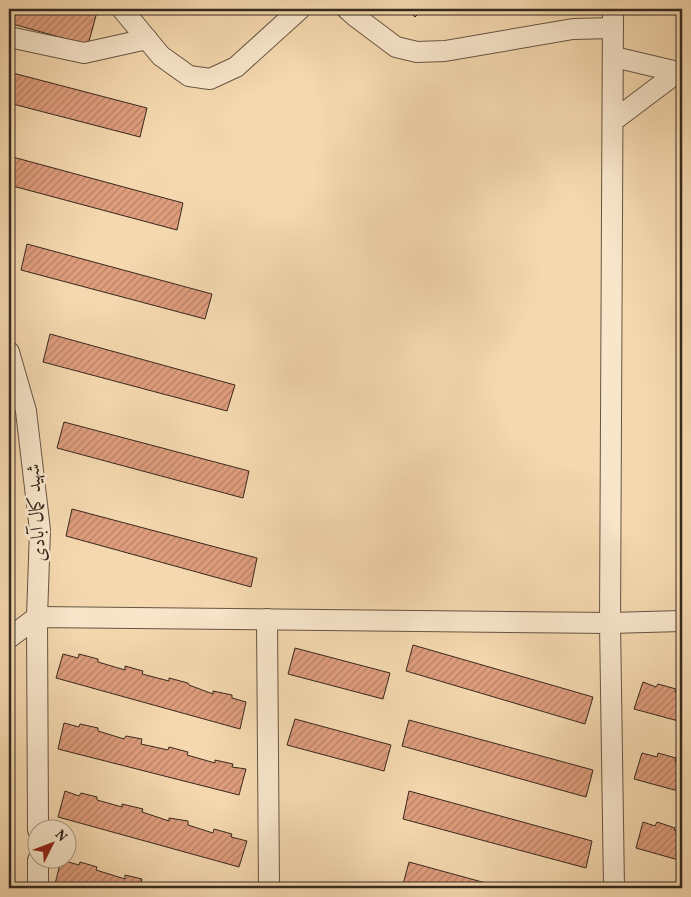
<svg xmlns="http://www.w3.org/2000/svg" width="691" height="897" viewBox="0 0 691 897" font-family="Vollkorn,Amiri,serif">
  <defs>
    <pattern id="building-hatch" width="6" height="6" patternUnits="userSpaceOnUse" patternTransform="scale(1.25)"><rect width="6" height="6" fill="#df9d7d"/><path d="M-1 1l2-2M0 6l6-6M5 7l2-2" fill="none" stroke="#b68066"/></pattern>
  </defs>
  <rect width="100%" height="100%" fill="#f5d8af"/>
  <filter id="stains"><feTurbulence type="fractalNoise" baseFrequency=".004" numOctaves="4"/><feColorMatrix values="0 0 0 0 .2 0 0 0 0 .09 0 0 0 0 .02 0 0 0 .5 -.17"/></filter>
  <radialGradient id="worn" r=".72"><stop offset=".6" stop-color="#630" stop-opacity="0"/><stop offset="1" stop-color="#630" stop-opacity=".3"/></radialGradient>
  <g fill="url(#building-hatch)" stroke="#36291e">
    <polygon points="9,9 86,9 97,12 88,45 9,23"/>
    <polygon points="407,9 423,9 415,17"/>
    <polygon points="9,72 147,108 140,137 9,103"/>
    <polygon points="9,156 183,203 177,230 9,185"/>
    <polygon points="27,244 212,294 205,319 21,270"/>
    <polygon points="50,334 235,385 227,411 43,362"/>
    <polygon points="64,422 249,471 243,498 57,448"/>
    <polygon points="72,509 257,558 251,587 66,536"/>
    <polygon points="413,645 593,697 585,724 406,671"/>
    <polygon points="295,648 390,673 383,699 288,674"/>
    <polygon points="63,654 78,658 79,654 98,659 98,662 125,670 125,666 143,671 142,674 169,681 169,678 188,683 189,685 213,694 213,691 232,695 232,698 246,702 240,729 56,678"/>
    <polygon points="643,682 656,687 658,684 676,689 675,692 682,694 682,722 634,709"/>
    <polygon points="295,719 391,745 384,771 287,745"/>
    <polygon points="409,720 593,770 586,797 402,746"/>
    <polygon points="64,723 79,727 80,724 98,728 98,731 124,739 126,736 142,739 141,744 168,750 169,747 188,752 187,755 215,763 215,760 233,764 232,767 246,769 239,795 58,749"/>
    <polygon points="642,753 657,757 658,753 676,758 675,762 682,764 682,792 634,779"/>
    <polygon points="65,791 79,796 81,793 97,797 97,800 122,807 122,804 143,809 142,812 169,821 169,818 188,821 188,825 213,833 214,829 232,834 231,837 247,841 239,867 58,817"/>
    <polygon points="409,791 592,841 586,868 403,819"/>
    <polygon points="643,822 655,826 657,822 675,828 674,830 682,833 682,861 636,848"/>
    <polygon points="61,860 79,865 80,862 97,867 96,870 125,879 125,875 142,879 141,883 158,888 72,888 55,884"/>
    <polygon points="409,862 504,888 402,888"/>
  </g>
  <g fill="none" stroke-linecap="round" stroke-linejoin="round">
    <defs>
      <g id="minor">
        <polyline points="122,9 161,56 189,76 210,79 236,67 300,9"/>
        <polyline points="347,9 356,17 396,47 417,52 445,51 573,29 613,28"/>
        <polyline points="613,9 610,623 682,621"/>
        <polyline points="9,37 84,53 147,39"/>
        <polyline points="614,57 678,72"/>
        <polyline points="613,121 678,72 682,71"/>
        <polyline points="9,352 26,411 40,530 37,617 9,638"/>
        <polyline points="267,619 269,888"/>
        <polyline points="38,830 37,617 610,623 614,888"/>
        <polyline points="38,860 38,888"/>
      </g>
    </defs>
    <use href="#minor" stroke="#665542" stroke-width="22"/>
    <use href="#minor" stroke="#f8e6cb" stroke-width="20"/>
  </g>
  <g text-anchor="middle" stroke-width="5" stroke-linejoin="round" paint-order="stroke">
    <g font-size="19" fill="#36291e" stroke="#f8e6cb">
      <text transform="translate(35 513) rotate(-94)" y="7">شهید کمال آبادی</text>
    </g>
  </g>
  <rect width="691" height="897" fill="none" stroke="#f5d8af" stroke-width="30"/>
  <rect x="10" y="10" width="671" height="877" fill="none" stroke="#36291e" stroke-width="2.5"/>
  <rect x="15" y="15" width="661" height="867" fill="none" stroke="#36291e"/>
  <g transform="translate(52 844) rotate(48)"><circle r="24" fill="#f8e6cb" stroke="#aa9a86"/>
  <path d="M0-4L9 19L0 12L-9 19Z" fill="#8f2418"/>
  <text y="-8" font-size="14" font-weight="bold" text-anchor="middle" fill="#36291e">N</text>
  </g>
  <rect width="100%" height="100%" filter="url(#stains)"/>
  <rect width="100%" height="100%" fill="url(#worn)"/>
</svg>
